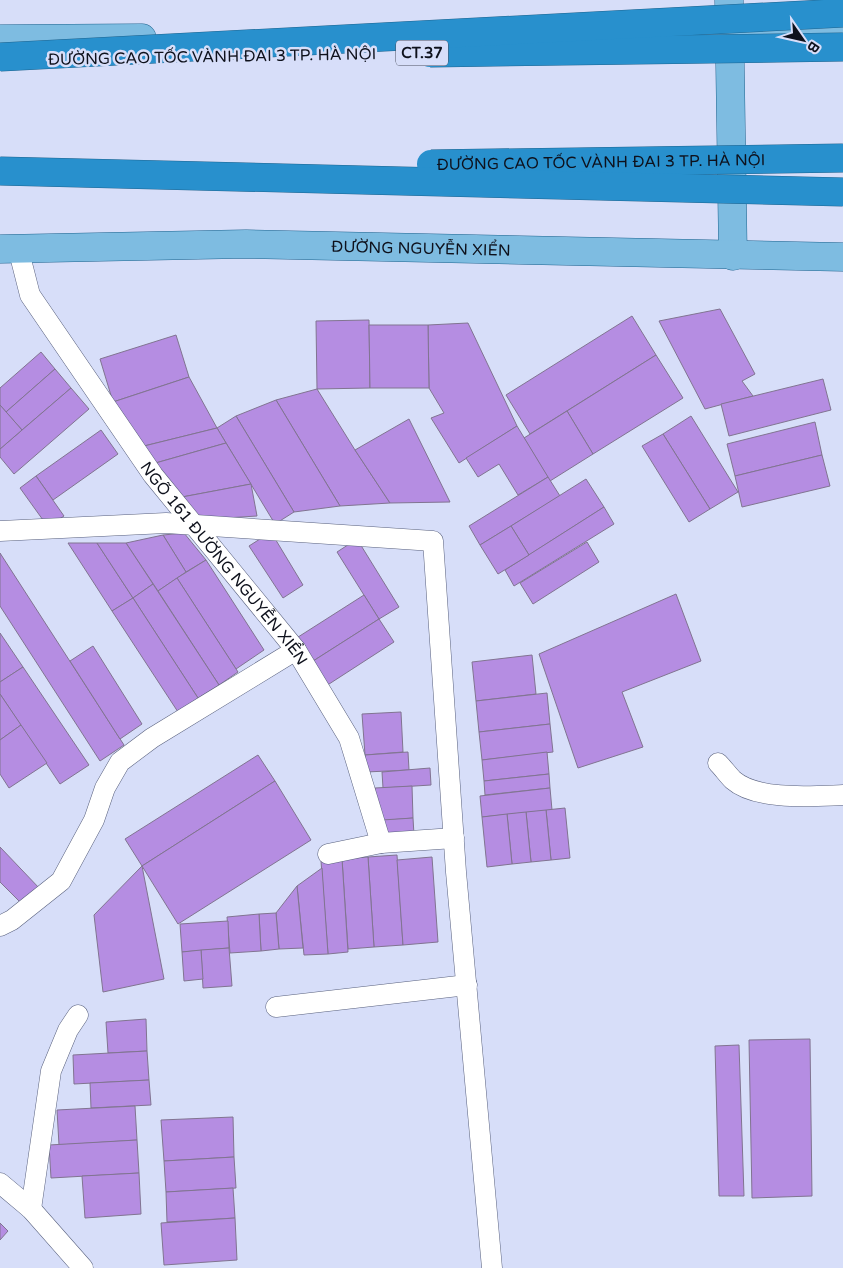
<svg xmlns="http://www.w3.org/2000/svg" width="843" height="1268" viewBox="0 0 843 1268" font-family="'Varela Round',sans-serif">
  <rect width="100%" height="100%" fill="#d7def9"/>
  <g fill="#b58de2" stroke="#817491">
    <polygon points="720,309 755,374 742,381 753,396 705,409 659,321"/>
    <polygon points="632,316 656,355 530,434 506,395"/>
    <polygon points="369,320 370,388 317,389 316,321"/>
    <polygon points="468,323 517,426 459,463 431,418 444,413 429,388 428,325"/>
    <polygon points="369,325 428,325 429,388 370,388"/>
    <polygon points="176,335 189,377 113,402 100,359"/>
    <polygon points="41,352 55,369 6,412 0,405 0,388"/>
    <polygon points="656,355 683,398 593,454 567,411"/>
    <polygon points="55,369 71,388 22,430 6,412"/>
    <polygon points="189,377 217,428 140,447 113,402"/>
    <polygon points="823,379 831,410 729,436 721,404"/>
    <polygon points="71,388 89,409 14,474 0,457 0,449"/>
    <polygon points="317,389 355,450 390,503 340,506 276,400"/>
    <polygon points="276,400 340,506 294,512 236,416"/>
    <polygon points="0,405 22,430 0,449"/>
    <polygon points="567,411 593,454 550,481 524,438"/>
    <polygon points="236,416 294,512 275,524 217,428"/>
    <polygon points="691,416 738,492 710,509 663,434"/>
    <polygon points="409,419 450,502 390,503 355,450"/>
    <polygon points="815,422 822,455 735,476 727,444"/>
    <polygon points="517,426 548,477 518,495 499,464 478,477 466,458"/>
    <polygon points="217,428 226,443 152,464 140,447"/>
    <polygon points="101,430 118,454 53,500 36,476"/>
    <polygon points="663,434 710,509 689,522 642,446"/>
    <polygon points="226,443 251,484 182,497 152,464"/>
    <polygon points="822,455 830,486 742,507 735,476"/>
    <polygon points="36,476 64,516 48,527 20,488"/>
    <polygon points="548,477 560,496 480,545 469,526"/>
    <polygon points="586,479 604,507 529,555 511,526"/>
    <polygon points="251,484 257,516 193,520 182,497"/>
    <polygon points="604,507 614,524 514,586 505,570"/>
    <polygon points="511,526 529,555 498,574 480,545"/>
    <polygon points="271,532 303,585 283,598 249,546"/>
    <polygon points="184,533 206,560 186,572 163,535"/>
    <polygon points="163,535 186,572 158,591 126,543"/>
    <polygon points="357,539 399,607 379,619 337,552"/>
    <polygon points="587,542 599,562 533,604 520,583"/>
    <polygon points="68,543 97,543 133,598 112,611"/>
    <polygon points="97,543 126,543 153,584 133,598"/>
    <polygon points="0,553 124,745 100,761 0,606"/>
    <polygon points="206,560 264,650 236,669 177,578"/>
    <polygon points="177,578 238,672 219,685 158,591"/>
    <polygon points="153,584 219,685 198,698 133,598"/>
    <polygon points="676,594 701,661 622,692 643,747 578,768 539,654"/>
    <polygon points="364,595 379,619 310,663 295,639"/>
    <polygon points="133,598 198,698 178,712 112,611"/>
    <polygon points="379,619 394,642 326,686 310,663"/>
    <polygon points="0,633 23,667 0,682"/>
    <polygon points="93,646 142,724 120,739 70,661"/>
    <polygon points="532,655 536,694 476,701 472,662"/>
    <polygon points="23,667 89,765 60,784 0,694 0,682"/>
    <polygon points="547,693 550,724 479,732 476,701"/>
    <polygon points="0,694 21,725 0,740"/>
    <polygon points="401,712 403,752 365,755 362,714"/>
    <polygon points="550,724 553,752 482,760 479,732"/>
    <polygon points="21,725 47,763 9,788 0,774 0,740"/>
    <polygon points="408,752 409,770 366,772 365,755"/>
    <polygon points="547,752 549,774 484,781 482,760"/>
    <polygon points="258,755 275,781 142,866 125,839"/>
    <polygon points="430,768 431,785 383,788 382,772"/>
    <polygon points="549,774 550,788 485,795 484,781"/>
    <polygon points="275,781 311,840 178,924 142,866"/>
    <polygon points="412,786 413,818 377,821 375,788"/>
    <polygon points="550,788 552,810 482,817 480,796"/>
    <polygon points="565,808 570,858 551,860 546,810"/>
    <polygon points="546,810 551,860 531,862 526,812"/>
    <polygon points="526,812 531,862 512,864 507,814"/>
    <polygon points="507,814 512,864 487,867 482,817"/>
    <polygon points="413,818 414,835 382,837 382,820"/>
    <polygon points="0,847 41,890 24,906 0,882"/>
    <polygon points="397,855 403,945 374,947 368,857"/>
    <polygon points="368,857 374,947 348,949 342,859"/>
    <polygon points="432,857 438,942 403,945 397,860"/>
    <polygon points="342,859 348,952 328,954 321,861"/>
    <polygon points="142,866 164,979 103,992 94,915"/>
    <polygon points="322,868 328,954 304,955 297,886"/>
    <polygon points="297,886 303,948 279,949 276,913"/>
    <polygon points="276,913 279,949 261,951 259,914"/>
    <polygon points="259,914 261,951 230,953 227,917"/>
    <polygon points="228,921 229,948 182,952 180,924"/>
    <polygon points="229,948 232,986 203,988 201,950"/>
    <polygon points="201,950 203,979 184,981 182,952"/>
    <polygon points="146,1019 147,1051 108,1053 106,1022"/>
    <polygon points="810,1039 812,1196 752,1198 749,1040"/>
    <polygon points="739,1045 744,1196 719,1196 715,1046"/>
    <polygon points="147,1051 149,1080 74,1084 73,1055"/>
    <polygon points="149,1080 151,1105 91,1108 90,1083"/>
    <polygon points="135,1106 137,1140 59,1145 57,1110"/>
    <polygon points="233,1117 234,1157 164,1161 161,1120"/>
    <polygon points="137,1140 139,1173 51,1178 49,1145"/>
    <polygon points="234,1157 236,1188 166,1192 164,1161"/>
    <polygon points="139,1173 141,1214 85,1218 82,1176"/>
    <polygon points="233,1188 235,1218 167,1222 166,1192"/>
    <polygon points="235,1218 237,1260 164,1265 161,1223"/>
    <polygon points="0,1223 8,1231 0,1240"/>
  </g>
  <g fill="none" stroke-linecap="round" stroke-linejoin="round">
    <defs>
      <g id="service">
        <path id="s1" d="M18,248l12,47 123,180 143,175 53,88 32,105 -53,11"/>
        <polyline points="0,531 166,523 433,541 456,872 492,1268"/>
        <path d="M718,763c5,5 10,12 15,17 24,21 81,16 110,15"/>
        <polyline points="381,843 454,838"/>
        <polyline points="0,926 12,920 61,881 94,820 105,788 120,762 152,738 296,650"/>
        <polyline points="276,1007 467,985"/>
        <polyline points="0,1183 31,1209 83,1268"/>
        <polyline points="31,1209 51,1071 68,1030 78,1015"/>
      </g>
      <g id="primary">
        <polyline points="729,0 733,256"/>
        <polyline points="677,34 843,30"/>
        <polyline points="0,39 142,38"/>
        <path id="s2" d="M0,249l246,-5 597,13"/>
      </g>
    </defs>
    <use href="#service" stroke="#59617e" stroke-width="21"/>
    <use href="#primary" stroke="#1f648f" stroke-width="29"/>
    <use href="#service" stroke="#fff" stroke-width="20"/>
    <use href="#primary" stroke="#7ebce1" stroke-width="28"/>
    <defs>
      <g id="motorway-bridge">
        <polyline points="430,53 843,47"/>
        <polyline points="0,57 843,13"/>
        <path id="s3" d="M431,164l412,-6"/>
        <polyline points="0,171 843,192"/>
      </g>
    </defs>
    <use href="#motorway-bridge" stroke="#1f648f" stroke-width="29" stroke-linecap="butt"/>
    <use href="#motorway-bridge" stroke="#2890cd" stroke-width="28"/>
  </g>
  <g text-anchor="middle" stroke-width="5" stroke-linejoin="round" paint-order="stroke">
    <rect fill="#d7def9" stroke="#4a4e5e" stroke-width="1" x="396" y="40.5" width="52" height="25" rx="4"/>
    <g font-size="15" font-weight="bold" fill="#0e111c">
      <text x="422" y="58">CT.37</text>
    </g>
    <g font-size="16" fill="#0e111c" stroke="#d7def9">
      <text transform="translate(212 56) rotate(-1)" y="6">ĐƯỜNG CAO TỐC VÀNH ĐAI 3 TP. HÀ NỘI</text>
      <text dy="6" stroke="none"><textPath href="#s3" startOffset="170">ĐƯỜNG CAO TỐC VÀNH ĐAI 3 TP. HÀ NỘI</textPath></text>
      <text dy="6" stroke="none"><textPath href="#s2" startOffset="421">ĐƯỜNG NGUYỄN XIỂN</textPath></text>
      <text dy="6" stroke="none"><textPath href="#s1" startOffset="380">NGÕ 161 ĐƯỜNG NGUYỄN XIỂN</textPath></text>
    </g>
  </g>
  <g transform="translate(803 40) rotate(124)" stroke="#d7def9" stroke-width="4" paint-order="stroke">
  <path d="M0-4L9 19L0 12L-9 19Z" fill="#0e111c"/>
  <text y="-8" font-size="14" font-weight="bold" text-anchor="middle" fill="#0e111c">B</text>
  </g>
</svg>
